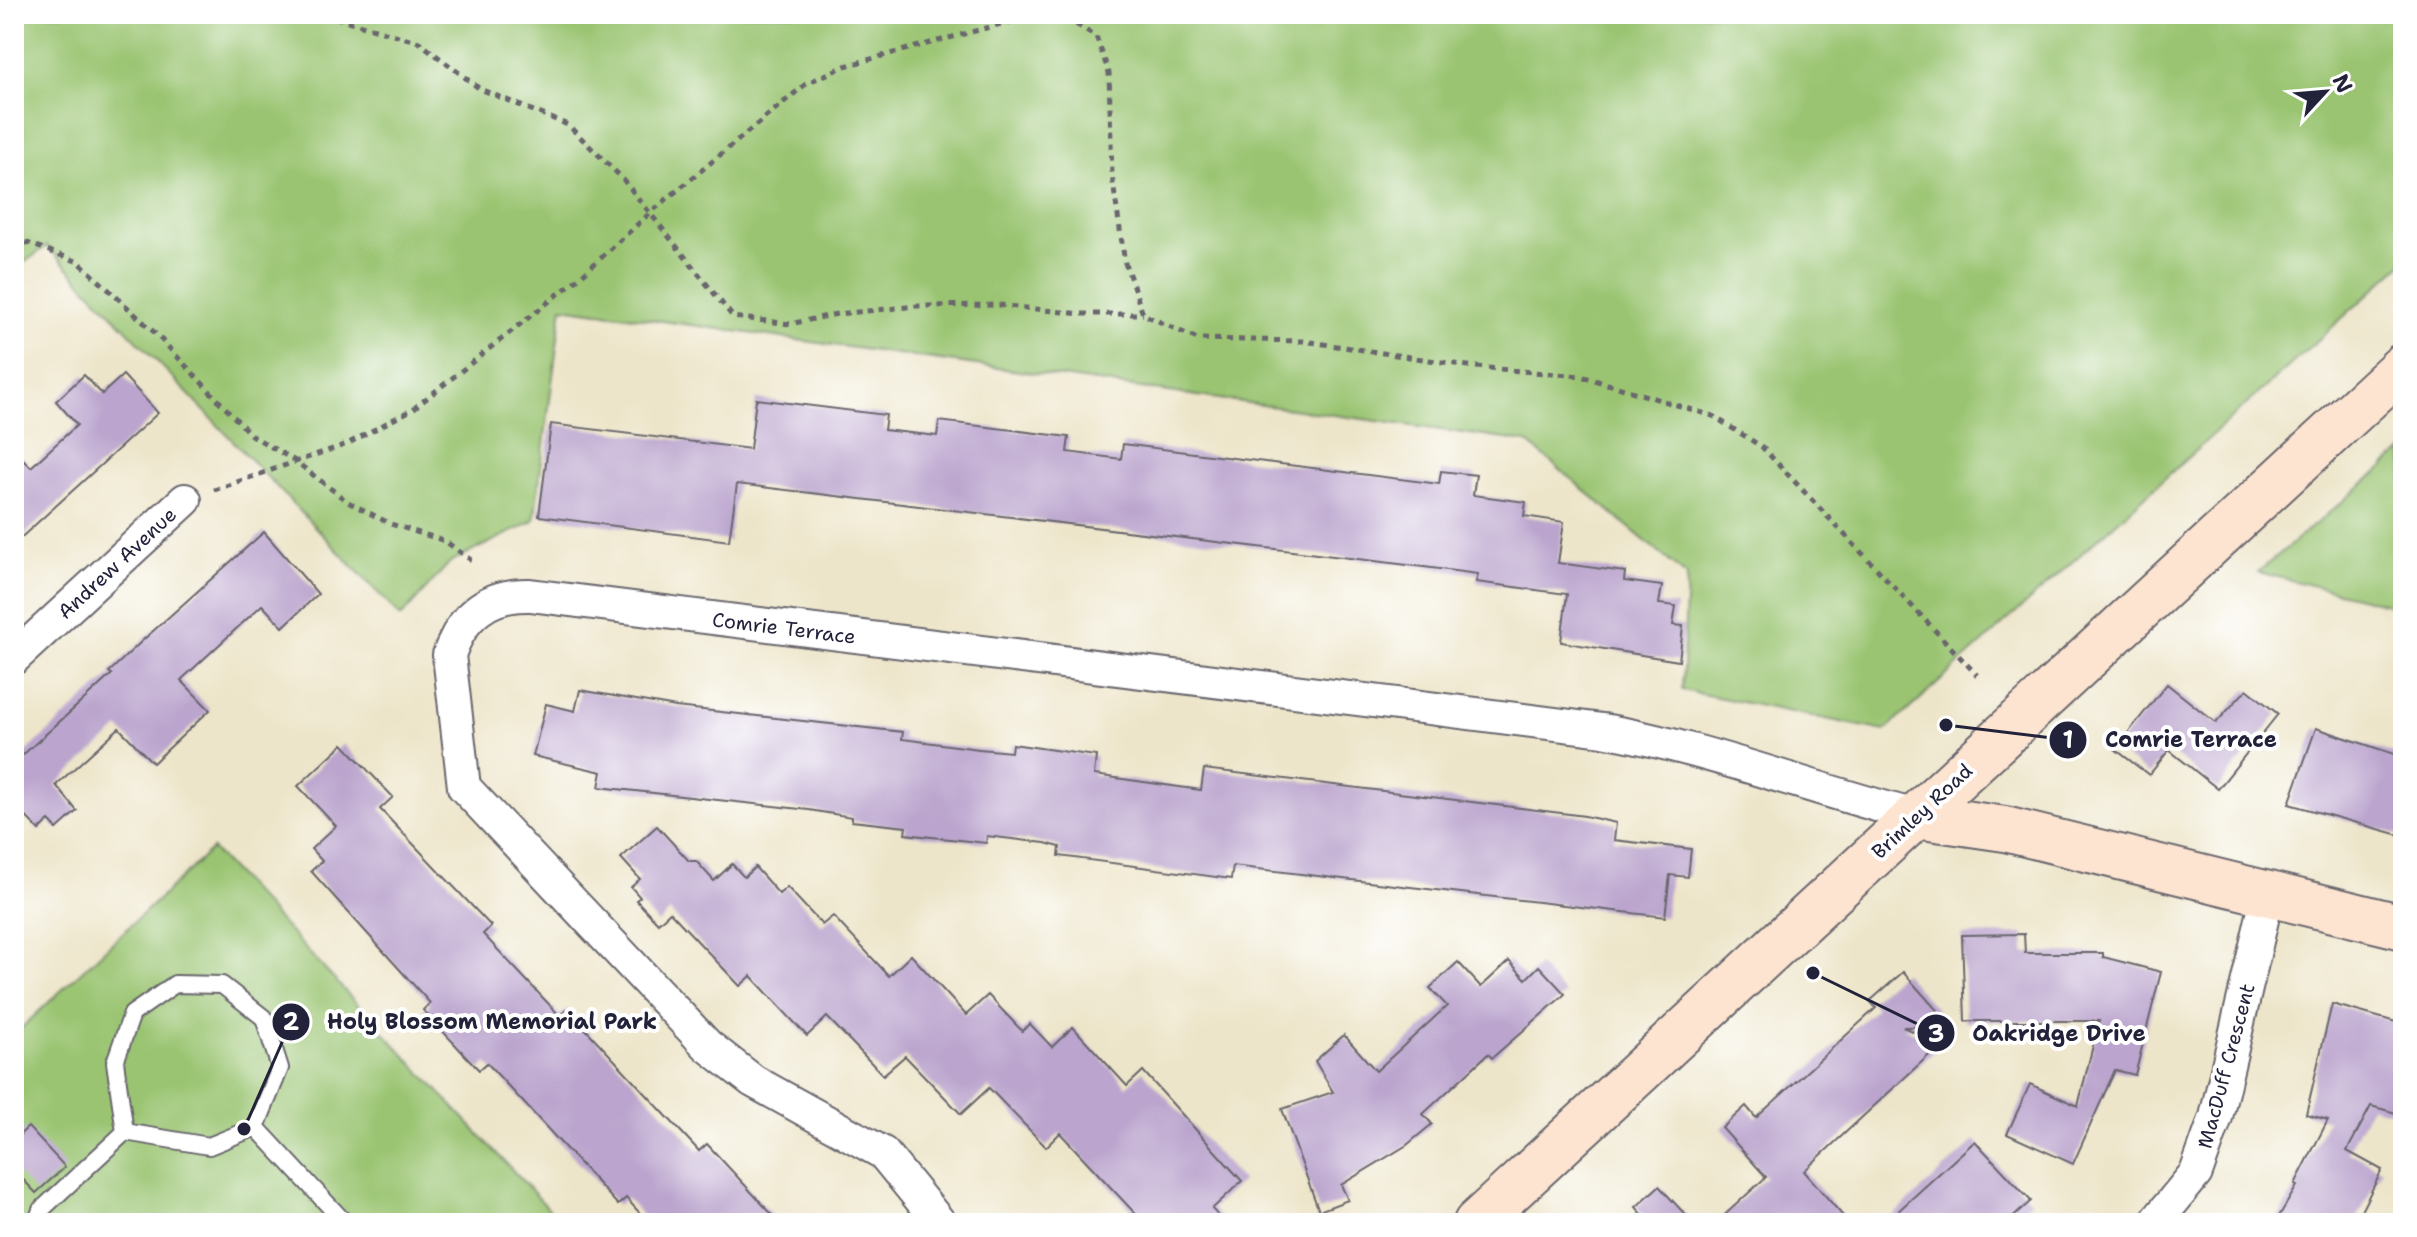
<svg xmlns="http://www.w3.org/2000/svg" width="2417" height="1237" viewBox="0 0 2417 1237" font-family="'Shantell Sans',sans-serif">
  <rect width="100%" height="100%" fill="#fff"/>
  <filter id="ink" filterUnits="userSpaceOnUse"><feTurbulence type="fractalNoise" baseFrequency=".0125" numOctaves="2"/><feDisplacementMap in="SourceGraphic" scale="16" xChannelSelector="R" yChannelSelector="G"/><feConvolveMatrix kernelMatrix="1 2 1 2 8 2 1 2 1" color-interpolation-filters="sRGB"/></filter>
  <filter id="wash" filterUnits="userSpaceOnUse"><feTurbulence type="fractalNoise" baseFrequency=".006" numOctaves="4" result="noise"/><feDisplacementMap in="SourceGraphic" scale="32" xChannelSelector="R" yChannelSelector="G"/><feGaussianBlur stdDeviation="1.8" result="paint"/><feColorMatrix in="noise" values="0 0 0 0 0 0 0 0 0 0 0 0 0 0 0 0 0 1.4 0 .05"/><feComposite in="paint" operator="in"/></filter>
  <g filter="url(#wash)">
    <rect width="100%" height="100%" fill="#ede5c9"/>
    <g fill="#9ac471" stroke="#5e7356" stroke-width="2">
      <polygon points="14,14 2403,14 2403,263 1885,731 1682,690 1687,576 1527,442 562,307 534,521 450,562 401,617 47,246 14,270"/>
      <polygon points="2403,451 2403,608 2258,572"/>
      <polygon points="212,849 562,1223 14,1223 14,1035"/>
    </g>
    <g id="blocks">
      <g fill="#bba5ce">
        <polygon points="84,375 102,394 123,375 158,413 14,544 14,450 31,467 77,425 56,401"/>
        <polygon points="756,399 886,415 884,430 937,436 939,421 1069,437 1067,452 1121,459 1123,444 1439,484 1441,471 1476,475 1473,495 1526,502 1524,516 1564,522 1558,563 1625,572 1624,581 1662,586 1659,604 1676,606 1673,625 1683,626 1679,661 1561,642 1567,594 1476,582 1478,574 1424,567 737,484 729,541 539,516 551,424 750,449"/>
        <polygon points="264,532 318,594 283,627 262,605 181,680 210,710 153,763 119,728 56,785 77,811 57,829 49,821 39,830 14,804 14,763 112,674 109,672 143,640"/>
        <polygon points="2167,684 2216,723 2247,689 2278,714 2218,789 2169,750 2149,775 2115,749"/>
        <polygon points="580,690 676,707 903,732 902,739 979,749 1011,752 1012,744 1096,756 1094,775 1201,790 1204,769 1585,816 1616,823 1614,840 1691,849 1688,877 1670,875 1665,917 1233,866 1231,879 1059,856 1060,847 1045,843 987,836 986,843 905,834 906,827 852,821 852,817 809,810 599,787 602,772 533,756 546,704 575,711"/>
        <polygon points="2316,728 2403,757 2403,836 2289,804"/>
        <polygon points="343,744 393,797 380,809 491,926 483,934 560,1016 567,1009 699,1151 707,1144 780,1223 649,1223 626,1198 618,1205 487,1063 479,1070 423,1010 430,1003 311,871 322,861 311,849 336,826 298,786"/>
        <polygon points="657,826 689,861 696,861 714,881 732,864 744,877 755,867 779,894 787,887 822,925 833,916 889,976 911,955 966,1015 988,995 1022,1031 1030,1024 1052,1047 1073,1027 1127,1086 1143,1071 1242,1181 1212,1209 1225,1223 1144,1223 1060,1133 1046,1147 989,1088 961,1114 905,1056 883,1075 827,1017 807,1036 751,976 740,986 670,912 658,923 636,900 640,897 631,887 640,879 621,858"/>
        <polygon points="2024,934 2025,953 2103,953 2103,957 2161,972 2135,1075 2115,1070 2073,1164 2007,1134 2030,1084 2078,1106 2099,1021 1965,1021 1962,935"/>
        <polygon points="1509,961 1526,979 1539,966 1565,994 1492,1058 1488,1054 1423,1114 1432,1124 1407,1145 1341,1185 1348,1200 1319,1211 1282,1109 1333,1092 1315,1061 1344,1035 1376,1071 1447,1006 1430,988 1458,962 1481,987"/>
        <polygon points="1903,972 1951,1026 1903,1027 1941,1044 1804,1171 1849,1223 1716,1223 1766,1177 1722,1128 1746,1106 1756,1118 1876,1008 1870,1001"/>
        <polygon points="2332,1004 2403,1024 2403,1115 2371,1106 2347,1151 2382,1170 2355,1223 2275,1223 2297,1186 2295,1184 2328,1120 2306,1114"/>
        <polygon points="28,1127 65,1167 36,1193 14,1170 14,1140"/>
        <polygon points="1975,1141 2031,1201 2007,1223 1885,1223"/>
        <polygon points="1659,1186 1693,1223 1650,1223 1636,1207"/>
      </g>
    </g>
  </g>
  <g filter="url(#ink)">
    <use href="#blocks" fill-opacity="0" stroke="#69666d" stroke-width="2"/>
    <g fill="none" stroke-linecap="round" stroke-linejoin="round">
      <defs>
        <g id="lane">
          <polyline points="125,1132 209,1146 256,1127"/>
          <polyline points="36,1223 41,1210 125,1132 115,1062 132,1014 175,984 222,985 264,1018 280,1068 256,1127 345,1223"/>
        </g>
        <g id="street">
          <polyline points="14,658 185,500"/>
          <path d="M940,1223l-57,-70 -130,-72 -45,-35 -244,-259 -15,-132c13,-39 38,-61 81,-60l1073,135c107,19 208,59 313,86"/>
          <polyline points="2155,1223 2196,1173 2216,1117 2268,894"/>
        </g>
        <g id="secondary">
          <polyline points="1916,816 2005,829 2403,927"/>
          <polyline points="1476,1223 2403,366"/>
        </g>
      </defs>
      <use href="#lane" stroke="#69666d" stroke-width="20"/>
      <use href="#street" stroke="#69666d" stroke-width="36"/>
      <use href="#secondary" stroke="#69666d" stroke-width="48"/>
      <g stroke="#69666d" stroke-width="5" stroke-dasharray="6 6" stroke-linecap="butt">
        <polyline points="324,14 419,42 480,89 568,125 622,178 733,317 790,324 837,314 917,306 999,305 1081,314 1143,314"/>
        <polyline points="14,238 79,262 155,333 251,435 295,461 348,502 391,524 445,541 471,560"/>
        <polyline points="214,490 347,444 413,409 580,277 650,213 807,83 845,66 1001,24 1062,16 1096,36 1109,73 1112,176 1125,263 1143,314 1197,339 1304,341 1475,367 1581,376 1713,416 1762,447 1977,675"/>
      </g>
      <use href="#lane" stroke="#fff" stroke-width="16"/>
      <use href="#street" stroke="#fff" stroke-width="32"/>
      <use href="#secondary" stroke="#fde4d1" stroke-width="44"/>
    </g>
  </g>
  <g text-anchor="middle" stroke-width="8" stroke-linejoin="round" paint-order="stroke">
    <g font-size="20" fill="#22223b" stroke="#fff">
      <text transform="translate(117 563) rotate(-43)" y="7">Andrew Avenue</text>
      <text transform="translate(784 628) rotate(7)" y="7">Comrie Terrace</text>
      <text transform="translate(1922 811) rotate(-43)" y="7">Brimley Road</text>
      <text transform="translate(2226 1066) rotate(-75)" y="7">MacDuff Crescent</text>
    </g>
  </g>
  <path fill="none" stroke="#22223b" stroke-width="3" d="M1946 725L2068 740M244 1129L291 1022M1813 973L1936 1033"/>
  <g fill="#22223b" stroke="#fff" stroke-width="3">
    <circle cx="1946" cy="725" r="8"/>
    <circle cx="244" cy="1129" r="8"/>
    <circle cx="1813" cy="973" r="8"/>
    <circle cx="2068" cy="740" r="20"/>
    <circle cx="291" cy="1022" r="20"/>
    <circle cx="1936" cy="1033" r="20"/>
  </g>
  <g font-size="24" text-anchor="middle" font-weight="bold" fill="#fff">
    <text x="2068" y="748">1</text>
    <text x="291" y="1030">2</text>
    <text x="1936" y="1042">3</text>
  </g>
  <g font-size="22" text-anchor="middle" font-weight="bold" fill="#22223b" stroke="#fff" stroke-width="8" stroke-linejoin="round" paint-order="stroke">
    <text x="2191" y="747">Comrie Terrace</text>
    <text x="492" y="1029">Holy Blossom Memorial Park</text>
    <text x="2059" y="1041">Oakridge Drive</text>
  </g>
  <rect width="2417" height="1237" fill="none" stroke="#fff" stroke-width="48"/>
  <g transform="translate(2325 92) rotate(64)" stroke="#ffffff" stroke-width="6" paint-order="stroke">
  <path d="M0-6L14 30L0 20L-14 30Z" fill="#22223b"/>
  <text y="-12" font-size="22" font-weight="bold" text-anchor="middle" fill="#22223b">N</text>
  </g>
</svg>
